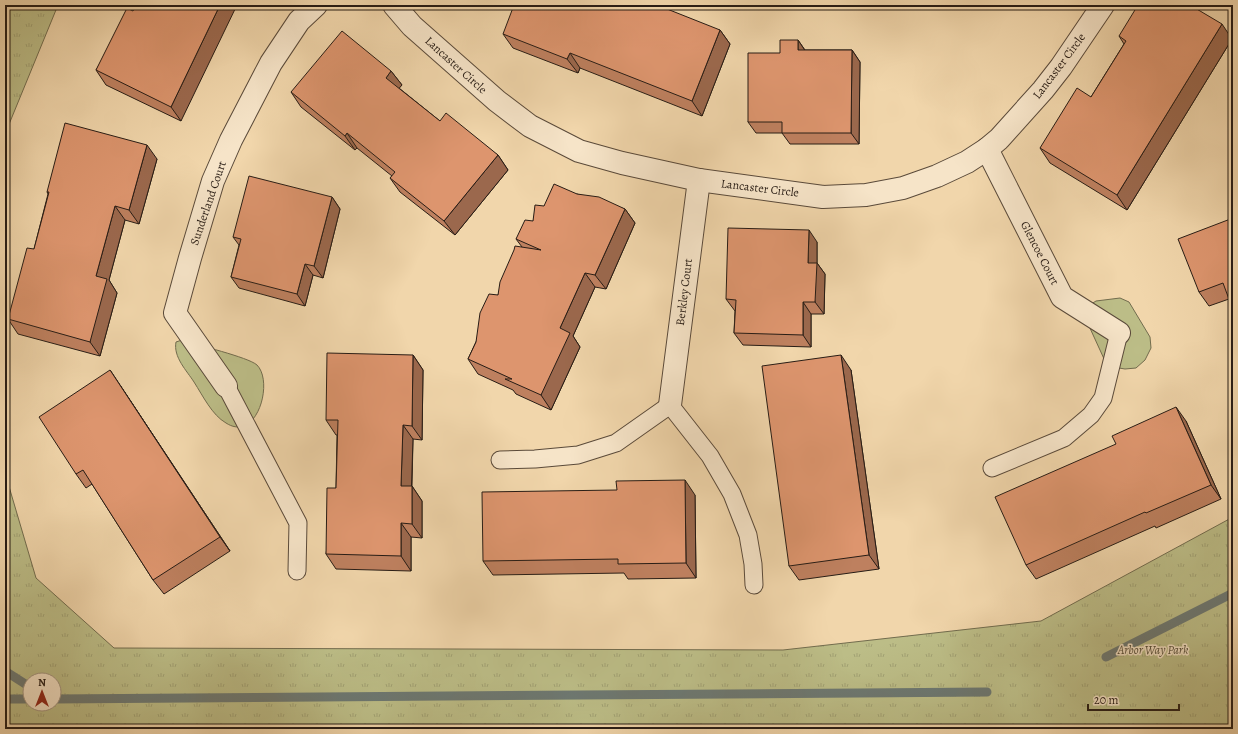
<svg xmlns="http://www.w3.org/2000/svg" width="1238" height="734" viewBox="0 0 1238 734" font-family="Alegreya,serif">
  <defs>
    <pattern id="park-tufts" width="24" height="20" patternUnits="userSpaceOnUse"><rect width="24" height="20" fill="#bcbd87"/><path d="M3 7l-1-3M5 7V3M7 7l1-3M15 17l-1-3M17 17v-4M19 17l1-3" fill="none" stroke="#a2a274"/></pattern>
  </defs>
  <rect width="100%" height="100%" fill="#f1d6ab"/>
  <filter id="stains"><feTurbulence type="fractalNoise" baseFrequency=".005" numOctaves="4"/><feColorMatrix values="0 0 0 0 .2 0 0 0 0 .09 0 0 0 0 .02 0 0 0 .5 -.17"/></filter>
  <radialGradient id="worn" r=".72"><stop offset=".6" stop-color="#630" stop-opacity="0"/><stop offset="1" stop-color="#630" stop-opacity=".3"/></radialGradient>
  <g fill="#bcbd87" stroke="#726c4e">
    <polygon points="1120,298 1129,302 1150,337 1151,348 1145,360 1136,368 1125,369 1113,367 1105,361 1089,326 1088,306 1096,301"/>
    <path d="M182,340c14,5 66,17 75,25 17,17 0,78 -31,58 -14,-8 -23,-27 -32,-41 -7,-11 -21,-25 -18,-40z"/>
  </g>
  <g fill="url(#park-tufts)" stroke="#726c4e" fill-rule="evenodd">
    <polygon points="5,5 58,5 5,134"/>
    <path d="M5,473l31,105 78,70 669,2 258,-29 192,-104v212h-1228zM30,680h24v24h-24z"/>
  </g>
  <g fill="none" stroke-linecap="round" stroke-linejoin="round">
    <g stroke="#6d7973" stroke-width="9">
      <polyline points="1106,657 1233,593"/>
      <polyline points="5,671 30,687"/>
      <polyline points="5,699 30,699"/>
      <polyline points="54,699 987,692"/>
    </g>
    <defs>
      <g id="service">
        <polyline points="226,386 298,523 297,571"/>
        <polyline points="500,460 535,459 578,455 616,443 670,405 710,456 732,494 748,535 753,564 754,585"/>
        <polyline points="992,468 1064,438 1091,415 1103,398 1119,333"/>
      </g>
      <g id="minor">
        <polyline points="394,5 412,26 497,101 530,126 579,151 622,163 699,180 823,197 866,195 903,188 937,176 967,162 987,149 999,139 1043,90 1061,67 1103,5"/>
        <polyline points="987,149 1062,297 1119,333"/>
        <polyline points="226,386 175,313 190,258 213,181 231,140 271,63 299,21 316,5"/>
        <polyline points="670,405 699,180"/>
      </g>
    </defs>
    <use href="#service" stroke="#5a4a3a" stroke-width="19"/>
    <use href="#minor" stroke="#5a4a3a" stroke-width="24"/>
    <use href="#service" stroke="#f6e4c8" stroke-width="17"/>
    <use href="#minor" stroke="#f6e4c8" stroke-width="22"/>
  </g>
  <g fill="#be805f" stroke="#271c15">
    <polygon points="133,11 181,121 106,85 96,70"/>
    <polygon points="720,30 730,44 702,116 580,68 578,73 513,48 503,34"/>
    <polygon points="1119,36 1232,39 1127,210 1050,163 1040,148 1091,97 1124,44"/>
    <polygon points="798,40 805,50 852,50 860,62 859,144 790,144 782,133 756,133 748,122 780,53"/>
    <polygon points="391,71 402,85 399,88 440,121 498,155 508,170 455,235 400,192 390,178 392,176 357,148 355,150 301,107 291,92"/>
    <polygon points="157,159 139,224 125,220 109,280 117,293 100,356 18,334 8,319 34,249 48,194 47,192"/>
    <polygon points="577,194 625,209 635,223 606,289 595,287 573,336 580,347 551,410 516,394 513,390 478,374 468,359 498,295 522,247 516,239 533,221 544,206"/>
    <polygon points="332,197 340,209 323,278 313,275 305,306 239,288 231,277 239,245 233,237"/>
    <polygon points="1233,218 1229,299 1209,306 1199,292"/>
    <polygon points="817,242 817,263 825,274 824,314 811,314 811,347 743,345 734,333 735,311 726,299"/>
    <polygon points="413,355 423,370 422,440 413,439 412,486 422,501 422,538 411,537 411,571 336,569 326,554 336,488 337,435 336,435 326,420"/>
    <polygon points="851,370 879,569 799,580 789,566"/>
    <polygon points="120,385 230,551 164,594 153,580 92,484 86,488 76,474"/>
    <polygon points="1186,421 1221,499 1156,528 1155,526 1036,579 1026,565"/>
    <polygon points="695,495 696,578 628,579 624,573 493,575 483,561"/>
  </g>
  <g fill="#9b684d" stroke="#271c15">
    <polygon points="220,5 237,5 181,121 171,107"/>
    <polygon points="1222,24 1232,39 1127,210 1117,195"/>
    <polygon points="720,30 730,44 702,116 692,101"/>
    <polygon points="798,40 806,52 798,50"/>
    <polygon points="852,50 860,62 859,144 851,133"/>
    <polygon points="570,53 580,68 578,73 567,59"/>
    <polygon points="391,71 402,85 396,92 386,78"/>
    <polygon points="347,133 357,148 355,150 345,136"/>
    <polygon points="147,145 157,159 139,224 129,210"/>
    <polygon points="498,155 508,170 455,235 444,221"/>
    <polygon points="332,197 340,209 323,278 314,266"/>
    <polygon points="115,206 125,220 109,280 117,293 100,356 90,342 96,276"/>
    <polygon points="625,209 635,223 606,289 595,275"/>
    <polygon points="809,230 817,242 817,263 825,274 824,314 815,302 808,263"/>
    <polygon points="305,264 313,275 305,306 297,294"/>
    <polygon points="585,273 595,287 573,336 580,347 551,410 541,395 560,328"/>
    <polygon points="803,302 811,314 811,347 803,335"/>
    <polygon points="413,355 423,370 422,440 412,426"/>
    <polygon points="841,355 851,370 879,569 869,555"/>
    <polygon points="110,370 120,385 230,551 220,537"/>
    <polygon points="1176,407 1186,421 1221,499 1211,485"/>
    <polygon points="403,425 413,439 411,500 401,486"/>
    <polygon points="685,480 695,495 696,578 686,563"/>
    <polygon points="412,486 422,501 422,538 412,524"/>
    <polygon points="401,523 411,537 411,571 401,556"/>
  </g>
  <g fill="#dd956e" stroke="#271c15">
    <polygon points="136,5 220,5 171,107 96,70 127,8 133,11"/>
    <polygon points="514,5 657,5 720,30 692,101 570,53 567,59 503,34"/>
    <polygon points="1138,5 1190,5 1222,24 1117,195 1040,148 1077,88 1091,97 1126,41 1119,36"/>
    <polygon points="342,31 391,71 386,78 440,121 446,113 498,155 444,221 390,178 395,172 347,133 345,136 291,92"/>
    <polygon points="780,40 798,40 798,50 852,50 851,133 782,133 782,122 748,122 748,53 780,53"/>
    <polygon points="65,123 147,145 129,210 115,206 96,276 107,279 90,342 8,319 27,248 34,249 49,192 47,192"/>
    <polygon points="249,176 332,197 314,266 305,264 297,294 231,277 241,239 233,237"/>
    <polygon points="554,184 577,194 599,197 625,209 595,275 585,273 560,328 570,333 541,395 505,379 512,379 468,359 476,342 480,313 489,294 498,295 500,282 514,250 515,246 541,250 516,239 525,220 533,221 535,205 544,206"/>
    <polygon points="1233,218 1233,310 1223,283 1199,292 1178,239"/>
    <polygon points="728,228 809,230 808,263 817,263 815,302 803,302 803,335 734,333 736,300 726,299"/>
    <polygon points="327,353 413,355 412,426 403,425 401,486 412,486 412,524 401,523 401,556 326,554 327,488 336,488 338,420 326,420"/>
    <polygon points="841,355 869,555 789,566 762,366"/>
    <polygon points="110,370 220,537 153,580 83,470 76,474 39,417"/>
    <polygon points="1176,407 1211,485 1146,513 1145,512 1026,565 995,497 1116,444 1112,436"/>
    <polygon points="685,480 686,563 618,564 618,559 483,561 482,492 617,490 616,481"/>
  </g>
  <g text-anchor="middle" stroke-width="3" stroke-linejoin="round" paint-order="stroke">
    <g font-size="12" fill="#271c15" stroke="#f6e4c8">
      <text transform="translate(456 65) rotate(42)" y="4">Lancaster Circle</text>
      <text transform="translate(1059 66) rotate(-53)" y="4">Lancaster Circle</text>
      <text transform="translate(760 188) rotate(7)" y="4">Lancaster Circle</text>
      <text transform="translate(208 203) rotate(-71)" y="4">Sunderland Court</text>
      <text transform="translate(1040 253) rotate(63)" y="4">Glencoe Court</text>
      <text transform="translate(684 292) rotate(-83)" y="4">Berkley Court</text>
    </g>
    <g font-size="12" font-style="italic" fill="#544c37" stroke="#f6e4c8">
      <text x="1153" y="654">Arbor Way Park</text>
    </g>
  </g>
  <rect width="1238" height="734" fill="none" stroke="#f1d6ab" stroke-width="20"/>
  <rect x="6" y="6" width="1226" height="722" fill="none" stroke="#271c15" stroke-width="2"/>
  <rect x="10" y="10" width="1218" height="714" fill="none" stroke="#271c15"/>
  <g transform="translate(42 692)"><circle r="19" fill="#f6e4c8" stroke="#a39480"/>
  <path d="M0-3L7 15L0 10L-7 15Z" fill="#8f2418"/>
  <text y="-6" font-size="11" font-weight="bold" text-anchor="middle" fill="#271c15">N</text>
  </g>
  <path d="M1088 704v6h91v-6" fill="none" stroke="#271c15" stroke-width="2"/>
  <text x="1094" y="704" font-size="12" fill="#271c15" stroke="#f6e4c8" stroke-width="3" paint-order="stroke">20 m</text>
  <rect width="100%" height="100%" filter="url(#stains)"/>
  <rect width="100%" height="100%" fill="url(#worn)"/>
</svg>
